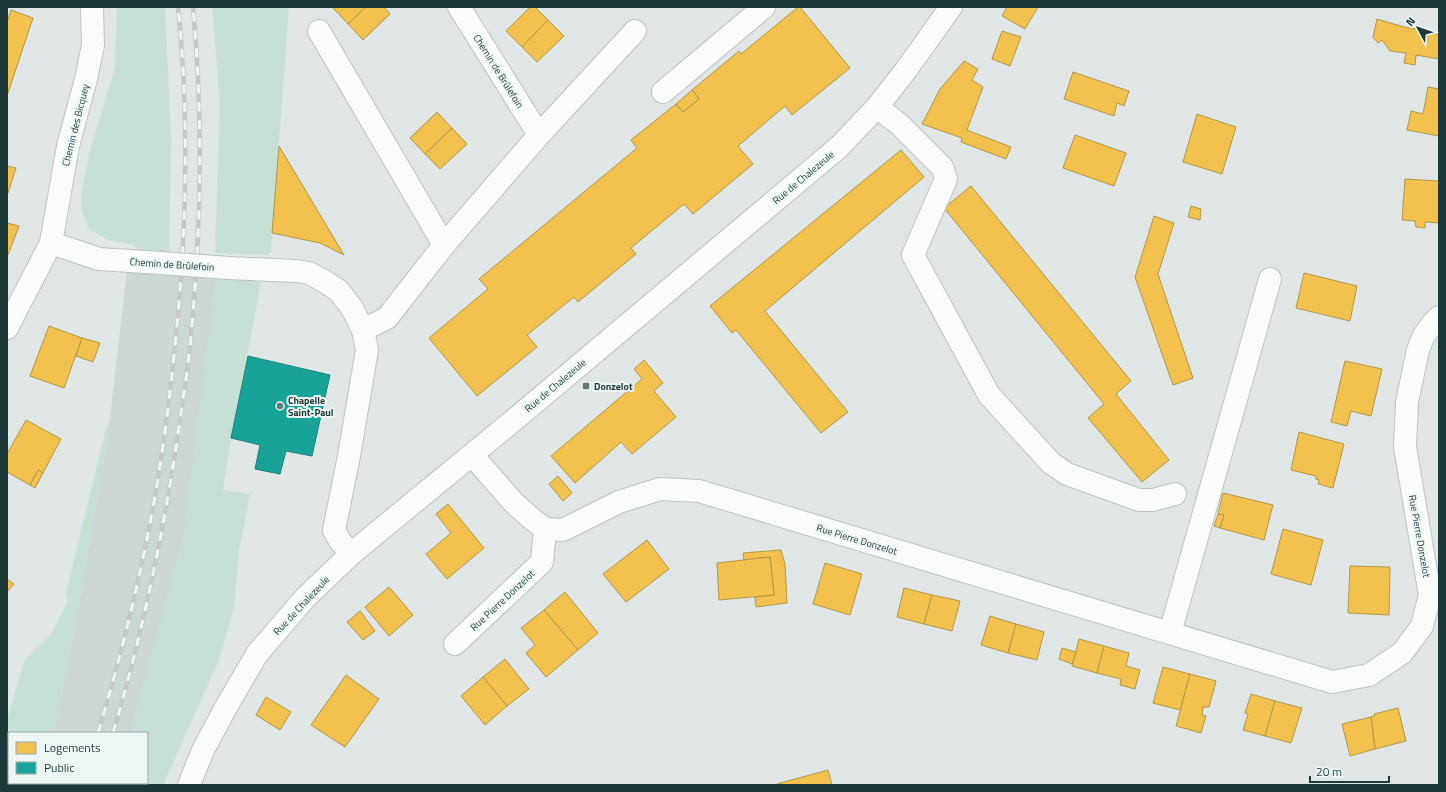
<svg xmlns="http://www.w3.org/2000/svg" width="1446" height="792" viewBox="0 0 1446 792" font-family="'Titillium Web',sans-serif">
  <rect width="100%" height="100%" fill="#dfe6e5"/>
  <polygon fill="#cdd8d6" points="127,271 243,280 224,415 161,785 39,785 40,783 147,783 147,733 54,733 78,608 109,426"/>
  <g fill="#c7e0d6">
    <polygon points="117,7 165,7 171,139 169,257 138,252 134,245 108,240 89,229 82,211 81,194 91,146 115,68"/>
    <polygon points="212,7 289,7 271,251 268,255 215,253 220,103"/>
    <path d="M216,279l45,3c-12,70 -28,138 -38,208l27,4 -11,57 -5,57 -16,54 -55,123h-52l1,-2h35v-50h-17l53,-195z"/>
    <polygon points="107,425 109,426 78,608 54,733 9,733 9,783 40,783 39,785 7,785 7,719 25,659 51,634 69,599 65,596"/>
  </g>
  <g fill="#f2c14e" stroke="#b29848">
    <polygon points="334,7 366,7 348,24 333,8"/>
    <polygon points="366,7 384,7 390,14 363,40 348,24"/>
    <polygon points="530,7 535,7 548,20 522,47 506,31"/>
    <polygon points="798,7 800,7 850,68 792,115 785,106 738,146 753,164 693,214 684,204 631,248 636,254 578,302 574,297 527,335 537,347 477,396 429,338 488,289 479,279 637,148 631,140 676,104 683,112 699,99 692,90 739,51 741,54"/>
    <polygon points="1007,7 1038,7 1025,29 1002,16"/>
    <polygon points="11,10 33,18 7,96 7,22"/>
    <polygon points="1377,19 1404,27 1439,33 1439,59 1416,55 1415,65 1404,63 1406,53 1390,51 1382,40 1378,43 1373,37"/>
    <polygon points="548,20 564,36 537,62 522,47"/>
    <polygon points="1002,31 1021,37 1010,66 992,59"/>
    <polygon points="964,61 978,69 972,80 983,87 967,130 1011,147 1006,159 961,142 962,138 922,124 940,89"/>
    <polygon points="1073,72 1129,91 1124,106 1117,103 1114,116 1064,99"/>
    <polygon points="1428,87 1439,89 1439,136 1407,130 1411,111 1423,114"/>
    <polygon points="692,90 699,99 683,112 676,104"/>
    <polygon points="437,112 452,128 425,154 410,138"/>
    <polygon points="1197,114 1236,127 1222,174 1183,162"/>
    <polygon points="452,128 467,144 440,169 425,154"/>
    <polygon points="1075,135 1126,153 1114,186 1063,168"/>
    <polygon points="279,146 344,255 320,243 272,233"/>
    <polygon points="901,150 924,177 765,311 848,412 821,433 736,330 732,333 710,306"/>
    <polygon points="7,166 16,168 7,196"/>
    <polygon points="1405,179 1439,181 1439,223 1425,222 1425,228 1416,227 1415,221 1402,220"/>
    <polygon points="971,186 1131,381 1116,394 1169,460 1142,482 1088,418 1104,404 944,208"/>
    <polygon points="1191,206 1201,209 1200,220 1188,217"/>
    <polygon points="1154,216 1174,223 1158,274 1193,378 1173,385 1135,277"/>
    <polygon points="7,223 19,226 8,255 7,255"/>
    <polygon points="1304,273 1357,286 1350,321 1296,308"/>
    <polygon points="49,326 82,338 64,388 30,376"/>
    <polygon points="82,338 100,343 93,362 76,356"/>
    <polygon points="644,360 663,383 654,391 676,417 632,454 621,442 575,483 551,456 642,379 634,369"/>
    <polygon points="1345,361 1382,369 1371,416 1351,411 1347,426 1331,422"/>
    <polygon points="26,420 61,439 43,473 38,470 30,485 7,472 7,454"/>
    <polygon points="1299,432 1344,444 1333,488 1318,484 1319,480 1316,479 1316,476 1291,470"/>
    <polygon points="38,470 43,473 35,488 30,485"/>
    <polygon points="558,476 572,493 563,501 549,484"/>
    <polygon points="1223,493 1273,505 1264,540 1220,528 1224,515 1218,514"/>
    <polygon points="448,504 484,548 447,579 426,554 451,533 436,514"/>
    <polygon points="1218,514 1224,515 1220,528 1214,526"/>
    <polygon points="1283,529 1323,540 1311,585 1271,574"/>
    <polygon points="647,540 669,569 626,602 603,574"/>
    <polygon points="781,550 785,564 787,603 756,607 755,597 774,595 770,557 744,560 743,553"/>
    <polygon points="770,557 774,595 719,600 717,563"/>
    <polygon points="825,563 862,574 850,615 813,604"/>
    <polygon points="1350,566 1390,567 1389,615 1348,613"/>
    <polygon points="7,579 14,584 7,592"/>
    <polygon points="389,587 413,615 389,636 365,607"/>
    <polygon points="904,588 932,595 924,624 897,617"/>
    <polygon points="565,592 598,633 578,650 544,610"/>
    <polygon points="932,595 960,601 952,631 924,624"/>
    <polygon points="544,610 578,650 546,677 526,653 535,645 521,628"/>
    <polygon points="360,611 375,631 363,640 347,622"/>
    <polygon points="990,616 1016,624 1008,653 981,645"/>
    <polygon points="1016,624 1044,632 1037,660 1008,653"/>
    <polygon points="1079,639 1104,646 1097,673 1072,666"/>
    <polygon points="1104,646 1129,653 1126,666 1140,670 1135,689 1120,685 1121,679 1097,673"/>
    <polygon points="1062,648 1076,652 1072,664 1059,659"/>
    <polygon points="505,659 529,689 507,706 483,677"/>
    <polygon points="1163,667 1190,674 1180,710 1153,703"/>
    <polygon points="1190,674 1216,681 1209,707 1203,707 1202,715 1206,716 1201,733 1176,726"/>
    <polygon points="346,675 379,699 345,747 311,725"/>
    <polygon points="483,677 507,706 485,725 461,696"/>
    <polygon points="1251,694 1275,701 1265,736 1243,730 1248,714 1245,713"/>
    <polygon points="266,697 291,712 280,730 256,715"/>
    <polygon points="1275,701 1302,708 1291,743 1265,736"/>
    <polygon points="1398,708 1406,741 1375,749 1371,717 1375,715 1374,714"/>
    <polygon points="1371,717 1375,749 1350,756 1342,724"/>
    <polygon points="828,770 832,785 777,785 777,784"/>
  </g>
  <polygon fill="#17a398" stroke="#19837c" points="248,356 330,375 312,456 286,451 280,474 255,469 260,445 231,438"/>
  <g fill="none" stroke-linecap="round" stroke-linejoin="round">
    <defs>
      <g id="minor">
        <polyline points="459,7 539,135"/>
        <polyline points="319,31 444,245"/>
        <polyline points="663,92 764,7"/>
        <polyline points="877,107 899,124 942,167 946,179 913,255 989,395 1051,463 1067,474 1139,500 1153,500 1175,494"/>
        <polyline points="51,243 99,259 161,263"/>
        <polyline points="229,268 296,271 309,273 324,281 339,291 352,308 363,330 367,350 349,456 334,530 340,541 351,554"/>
        <polyline points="7,328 51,243 68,146 86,79 93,45 92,7"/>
        <polyline points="363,330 387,318 444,245 539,135 635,31"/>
        <polyline points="472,455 514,503 532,519 545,529 563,530 619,502 660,489 699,491 1332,682 1369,675 1402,653 1422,626 1430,595 1405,447 1407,402 1418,350 1423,337 1433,323 1439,317"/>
        <polyline points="1170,633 1270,279"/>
        <polyline points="455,644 542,562 545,529"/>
        <polyline points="189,785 203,750 225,709 257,654 305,598 351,554 514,420 839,147 877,107 906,70 951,7"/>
      </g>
    </defs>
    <use href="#minor" stroke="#bcc3c2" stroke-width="24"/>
    <use href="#minor" stroke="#fafbfb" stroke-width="22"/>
    <defs>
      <g id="rail">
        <path d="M98,733c25,-84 46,-169 60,-255 10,-62 17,-125 22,-187 7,-95 8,-190 -2,-284"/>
        <path d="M113,733c29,-98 50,-198 65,-299 3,-23 7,-46 10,-70 13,-118 16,-238 5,-357"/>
        <polyline points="81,785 82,783"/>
        <polyline points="96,785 97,783"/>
      </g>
    </defs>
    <use href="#rail" stroke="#c5c9c9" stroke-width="4.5"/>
    <use href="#rail" stroke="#edf6f4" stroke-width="3" stroke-dasharray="9" stroke-linecap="butt"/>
    <defs>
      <polyline id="minor-bridge" points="161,263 229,268"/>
    </defs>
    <use href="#minor-bridge" stroke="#bcc3c2" stroke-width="24" stroke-linecap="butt"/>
    <use href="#minor-bridge" stroke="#fafbfb" stroke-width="22"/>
  </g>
  <g fill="#627675" stroke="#edf6f4" stroke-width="1.5">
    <rect x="582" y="382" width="8" height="8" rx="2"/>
    <circle cx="280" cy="406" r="4"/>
  </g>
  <g text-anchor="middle" stroke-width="4" stroke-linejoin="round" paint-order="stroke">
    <g font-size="10" fill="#1e3939" stroke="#edf6f4">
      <text transform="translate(499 71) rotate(58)" y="4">Chemin de Brûlefoin</text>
      <text transform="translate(75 125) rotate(-76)" y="4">Chemin des Bicquey</text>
      <text transform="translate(803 177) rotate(-40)" y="4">Rue de Chalezeule</text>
      <text transform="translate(172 264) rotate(4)" y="4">Chemin de Brûlefoin</text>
      <text transform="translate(555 385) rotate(-40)" y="4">Rue de Chalezeule</text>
      <text transform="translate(1420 536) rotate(80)" y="4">Rue Pierre Donzelot</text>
      <text transform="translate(857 539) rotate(17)" y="4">Rue Pierre Donzelot</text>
      <text transform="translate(502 600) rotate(-43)" y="4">Rue Pierre Donzelot</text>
      <text transform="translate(301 605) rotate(-47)" y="4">Rue de Chalezeule</text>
    </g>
    <g font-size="10" font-weight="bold" fill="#1e3939" stroke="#edf6f4" text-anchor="start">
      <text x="594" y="390">Donzelot</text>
      <text x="288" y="404">Chapelle<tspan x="288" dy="12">Saint-Paul</tspan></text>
    </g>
  </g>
  <rect width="1446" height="792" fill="none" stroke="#1e3939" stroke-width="16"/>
  <rect x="8" y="732" width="140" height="52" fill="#edf6f4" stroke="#9aaaa9"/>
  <rect x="16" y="742" width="20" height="12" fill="#f2c14e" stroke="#9aaaa9"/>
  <text x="44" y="752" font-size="12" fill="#1e3939">Logements</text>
  <rect x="16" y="762" width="20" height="12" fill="#17a398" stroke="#9aaaa9"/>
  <text x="44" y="772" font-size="12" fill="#1e3939">Public</text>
  <g transform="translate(1418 28) rotate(310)" stroke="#edf6f4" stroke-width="3" paint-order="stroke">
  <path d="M0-3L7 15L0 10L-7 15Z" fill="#1e3939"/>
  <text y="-6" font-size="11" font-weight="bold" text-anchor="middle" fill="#1e3939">N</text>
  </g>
  <path d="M1310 776v6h79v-6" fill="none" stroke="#1e3939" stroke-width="2"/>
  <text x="1316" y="776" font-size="12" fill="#1e3939" stroke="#edf6f4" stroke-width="3" paint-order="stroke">20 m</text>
</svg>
